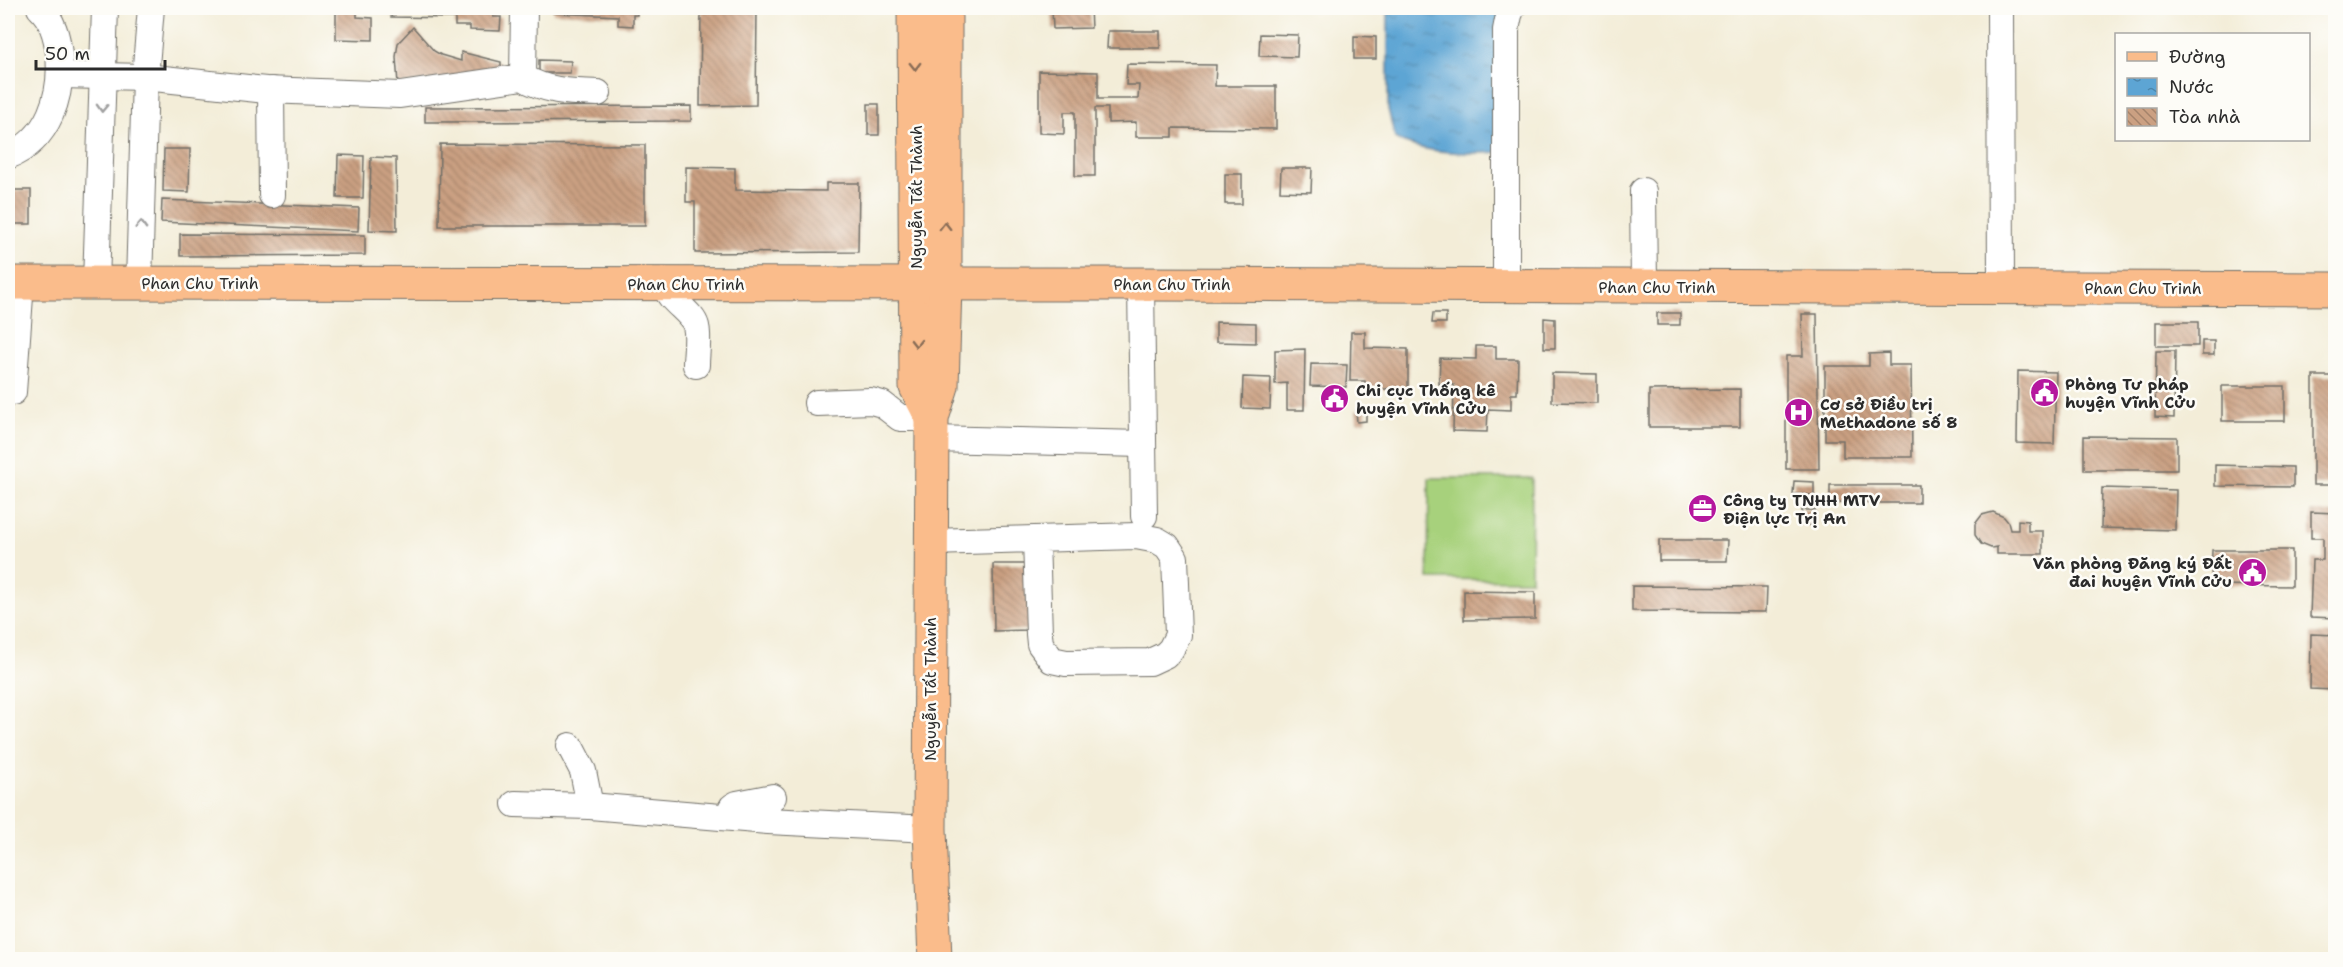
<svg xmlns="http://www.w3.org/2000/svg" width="2343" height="967" viewBox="0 0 2343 967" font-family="'Shantell Sans',sans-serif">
  <defs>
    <pattern id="water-ripples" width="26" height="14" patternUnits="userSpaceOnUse" patternTransform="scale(1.5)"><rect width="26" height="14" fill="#5da5d4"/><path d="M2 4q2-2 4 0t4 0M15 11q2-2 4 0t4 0" fill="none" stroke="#4d87ac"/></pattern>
    <pattern id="building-back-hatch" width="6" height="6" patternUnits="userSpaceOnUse" patternTransform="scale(1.5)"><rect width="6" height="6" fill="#cba082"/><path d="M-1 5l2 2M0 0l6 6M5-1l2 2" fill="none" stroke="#a5836b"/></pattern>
  </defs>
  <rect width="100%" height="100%" fill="#fdfcf7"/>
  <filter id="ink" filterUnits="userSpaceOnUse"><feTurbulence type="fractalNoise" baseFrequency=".0167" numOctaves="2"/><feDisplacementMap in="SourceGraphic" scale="12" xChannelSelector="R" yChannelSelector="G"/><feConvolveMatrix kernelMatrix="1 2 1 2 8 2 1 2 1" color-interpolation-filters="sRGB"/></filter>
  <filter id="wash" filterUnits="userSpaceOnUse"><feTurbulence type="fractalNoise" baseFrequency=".008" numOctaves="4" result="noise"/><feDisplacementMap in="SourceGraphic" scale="24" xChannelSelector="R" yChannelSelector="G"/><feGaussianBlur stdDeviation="1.35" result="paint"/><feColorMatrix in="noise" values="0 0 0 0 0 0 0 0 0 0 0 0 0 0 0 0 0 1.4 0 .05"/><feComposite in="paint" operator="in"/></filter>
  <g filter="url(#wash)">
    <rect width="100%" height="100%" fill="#f3edd8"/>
    <polygon fill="#a7d17c" stroke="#697e54" stroke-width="1.5" points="1429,478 1532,478 1531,580 1428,579"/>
    <path fill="url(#water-ripples)" stroke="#446880" stroke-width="1.5" d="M1388,8h115l-2,144c-30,2 -80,2 -106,-14l-7,-29z"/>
    <g id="blocks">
      <g fill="url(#building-back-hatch)">
        <polygon points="336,8 357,8 357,17 373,18 373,40 336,39"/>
        <polygon points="392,8 493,8 493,17 501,17 500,31 470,30 470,26 455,26 455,18 391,17"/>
        <polygon points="553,8 637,8 637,15 633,15 633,26 618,25 618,16 553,13"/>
        <polygon points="701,8 757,8 756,105 700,106"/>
        <polygon points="1052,8 1090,8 1091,28 1053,29"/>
        <polygon points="413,27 434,51 441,55 461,61 461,52 501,62 501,72 398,84 396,57 398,43"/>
        <polygon points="1108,31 1160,31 1160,48 1107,48"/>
        <polygon points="1260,34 1298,35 1297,57 1259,56"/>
        <polygon points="1354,36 1376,37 1376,59 1354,59"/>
        <polygon points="539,60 571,61 570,73 539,73"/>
        <polygon points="1127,64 1216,65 1215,86 1276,86 1276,129 1173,128 1173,137 1136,137 1136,122 1108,123 1108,108 1095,108 1095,176 1075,176 1075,112 1064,112 1064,134 1039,133 1039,71 1098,72 1098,99 1138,99 1139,85 1126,85"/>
        <rect x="868" y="104" width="11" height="31"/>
        <polygon points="691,106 691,121 425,122 425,107"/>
        <polygon points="440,144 645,145 645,226 439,226"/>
        <polygon points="164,149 190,149 189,192 163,191"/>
        <polygon points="338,155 364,156 363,198 337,198"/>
        <polygon points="371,157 396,158 397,231 369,230"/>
        <polygon points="686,167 735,168 735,190 826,191 826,183 859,183 858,252 695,253 695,202 686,202"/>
        <polygon points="1281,168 1312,168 1311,192 1280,191"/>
        <rect x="1225" y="174" width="17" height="30"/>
        <rect x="8" y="190" width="23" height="34"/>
        <polygon points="162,200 359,208 358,231 161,222"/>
        <polygon points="180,234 365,235 365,255 180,256"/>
        <polygon points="1433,313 1446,313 1446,323 1432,323"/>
        <rect x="1657" y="313" width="23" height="12"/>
        <polygon points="1802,314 1817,314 1819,469 1786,469 1786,356 1803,356"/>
        <polygon points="1544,318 1555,319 1555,348 1544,348"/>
        <polygon points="1216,322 1256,323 1256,343 1216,342"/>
        <rect x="2156" y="322" width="42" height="24"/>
        <polygon points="1351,332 1365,332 1365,348 1408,349 1408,389 1366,389 1365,381 1350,381"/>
        <rect x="2202" y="341" width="12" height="14"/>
        <polygon points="1476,346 1496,346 1496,359 1518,359 1517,394 1511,394 1511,410 1488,409 1487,432 1453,431 1454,385 1439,384 1440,358 1476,359"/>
        <polygon points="1305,349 1304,410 1287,410 1287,383 1275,384 1275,350"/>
        <polygon points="2156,351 2175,351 2174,418 2155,417"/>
        <polygon points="1889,353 1889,365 1911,365 1912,457 1843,457 1843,440 1825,440 1825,366 1869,366 1869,354"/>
        <polygon points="1311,364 1347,365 1346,387 1310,386"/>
        <polygon points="2018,371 2056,372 2054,444 2017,443"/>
        <polygon points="1552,373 1597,374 1597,403 1552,402"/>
        <rect x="2313" y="376" width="23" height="109"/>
        <polygon points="1243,377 1271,378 1270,409 1242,408"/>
        <rect x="2222" y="386" width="63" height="35"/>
        <polygon points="1740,389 1740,427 1649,427 1649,390"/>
        <polygon points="1356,410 1366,410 1366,421 1357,422"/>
        <polygon points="2084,436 2177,437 2177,470 2084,470"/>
        <polygon points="2215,465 2293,467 2293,487 2215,486"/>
        <polygon points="1794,481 1814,482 1814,495 1793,494"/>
        <rect x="1830" y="485" width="89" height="18"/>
        <polygon points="2102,488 2176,490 2175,530 2101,528"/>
        <rect x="1802" y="510" width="13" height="15"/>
        <polygon points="1993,512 2004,517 2008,522 2010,530 2018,530 2018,520 2028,521 2028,531 2043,531 2043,554 1997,554 1997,547 1991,548 1981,544 1975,535 1975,524 1982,515"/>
        <polygon points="2311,512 2336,513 2336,618 2310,617 2312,560 2323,560 2323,538 2311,538"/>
        <polygon points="1659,540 1728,540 1727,561 1659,561"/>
        <polygon points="2212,550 2292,550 2292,586 2211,585"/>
        <polygon points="993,564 1028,564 1029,630 994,631"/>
        <polygon points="1632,586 1767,587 1766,612 1632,611"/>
        <polygon points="1464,591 1535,592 1535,619 1464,620"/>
        <polygon points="2311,634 2336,635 2336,690 2310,689"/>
      </g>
    </g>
  </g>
  <g filter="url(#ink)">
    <use href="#blocks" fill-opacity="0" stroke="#716f68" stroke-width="1.5"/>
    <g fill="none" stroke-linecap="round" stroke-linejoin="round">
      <defs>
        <g id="minor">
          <polyline points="2000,8 2001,287"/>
          <path d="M60,75l85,2 121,13 134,5 123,-18c23,15 49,15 75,16"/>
          <polyline points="523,77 524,8"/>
          <polyline points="271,90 272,195"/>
          <path d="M8,156c41,-16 55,-61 51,-102 -2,-17 -6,-34 -19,-46"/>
          <polyline points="1643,191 1644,287"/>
          <polyline points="96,283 105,8"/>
          <polyline points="139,283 145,77 151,8"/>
          <path d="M663,284c8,19 29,28 33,42 3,11 0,27 0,39"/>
          <polyline points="1141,284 1144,516"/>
          <polyline points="1506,285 1506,30 1509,15 1512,8"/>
          <polyline points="13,392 21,283"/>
          <polyline points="817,403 871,401 882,404 900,418 932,418"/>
          <polyline points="932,439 1143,444"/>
          <polyline points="931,542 1136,536 1157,540 1167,546 1175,558 1178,635 1171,649 1165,655 1150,662 1066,663 1052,660 1040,644 1039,634 1036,539"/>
          <polyline points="570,746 583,771 590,806"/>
          <polyline points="515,804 590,806 768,821 930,829"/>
          <polyline points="728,817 732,807 737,804 773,797"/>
        </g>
        <g id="major">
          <polyline points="914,8 916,387 932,418"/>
          <polyline points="8,283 1141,284 2336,289"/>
          <polyline points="935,960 930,829 932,418 942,386 945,285 945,8"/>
        </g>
      </defs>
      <use href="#minor" stroke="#716f68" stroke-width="28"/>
      <use href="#major" stroke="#716f68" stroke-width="35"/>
      <use href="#minor" stroke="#fff" stroke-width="26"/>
      <use href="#major" stroke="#fabc8b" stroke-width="33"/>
    </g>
    <defs><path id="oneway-chevron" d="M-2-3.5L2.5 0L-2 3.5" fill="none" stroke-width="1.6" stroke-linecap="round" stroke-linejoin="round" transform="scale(1.5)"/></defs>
    <g stroke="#886c56">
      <use href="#oneway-chevron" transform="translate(915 66) rotate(89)"/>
      <use href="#oneway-chevron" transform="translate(945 226) rotate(-90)"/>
      <use href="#oneway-chevron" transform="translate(916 343) rotate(90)"/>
    </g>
    <g stroke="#a0a0a0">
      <use href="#oneway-chevron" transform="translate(102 108) rotate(92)"/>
      <use href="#oneway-chevron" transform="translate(141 225) rotate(-88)"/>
    </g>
  </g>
  <defs>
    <symbol id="civic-disc" viewBox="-11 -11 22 22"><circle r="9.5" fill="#b5179e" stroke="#fdfcf7"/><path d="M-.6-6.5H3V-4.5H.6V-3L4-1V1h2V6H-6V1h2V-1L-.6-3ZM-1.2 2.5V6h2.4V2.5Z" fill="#fff"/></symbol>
    <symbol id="hospital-disc" viewBox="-11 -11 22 22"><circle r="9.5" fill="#b5179e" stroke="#fdfcf7"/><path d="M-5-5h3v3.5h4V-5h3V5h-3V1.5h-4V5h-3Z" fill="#fff"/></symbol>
    <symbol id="office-disc" viewBox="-11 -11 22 22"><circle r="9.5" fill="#b5179e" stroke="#fdfcf7"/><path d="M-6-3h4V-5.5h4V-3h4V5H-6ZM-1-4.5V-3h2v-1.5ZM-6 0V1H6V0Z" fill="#fff"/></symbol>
  </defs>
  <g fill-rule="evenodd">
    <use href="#civic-disc" x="2028" y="376" width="33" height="33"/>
    <use href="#civic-disc" x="1318" y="382" width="33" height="33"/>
    <use href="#hospital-disc" x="1782" y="396" width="33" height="33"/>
    <use href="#office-disc" x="1686" y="492" width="33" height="33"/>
    <use href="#civic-disc" x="2236" y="556" width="33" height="33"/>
  </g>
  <g text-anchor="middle" stroke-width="5" stroke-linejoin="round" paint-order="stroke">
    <g font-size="16" fill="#2b2b2b" stroke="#fdfcf7">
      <text transform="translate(916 197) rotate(-90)" y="6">Nguyễn Tất Thành</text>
      <text x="200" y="289">Phan Chu Trinh</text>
      <text x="686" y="290">Phan Chu Trinh</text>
      <text x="1172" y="290">Phan Chu Trinh</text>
      <text x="1657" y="293">Phan Chu Trinh</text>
      <text x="2143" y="294">Phan Chu Trinh</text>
      <text transform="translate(930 689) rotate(-90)" y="6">Nguyễn Tất Thành</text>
    </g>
    <g font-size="16" font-weight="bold" fill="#2b2b2b" stroke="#fdfcf7" text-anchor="start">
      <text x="2065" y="390">Phòng Tư pháp<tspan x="2065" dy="18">huyện Vĩnh Cửu</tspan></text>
      <text x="1356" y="396">Chi cục Thống kê<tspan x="1356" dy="18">huyện Vĩnh Cửu</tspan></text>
      <text x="1820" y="410">Cơ sở Điều trị<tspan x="1820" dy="18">Methadone số 8</tspan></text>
      <text x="1723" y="506">Công ty TNHH MTV<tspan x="1723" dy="18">Điện lực Trị An</tspan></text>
      <text x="2232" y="569" text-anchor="end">Văn phòng Đăng ký Đất<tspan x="2232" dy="18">đai huyện Vĩnh Cửu</tspan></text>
    </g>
  </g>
  <rect width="2343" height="967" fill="none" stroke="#fdfcf7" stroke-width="30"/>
  <rect x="2115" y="33" width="195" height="108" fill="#fdfcf7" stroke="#a9a8a5" stroke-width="1.5"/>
  <rect x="2127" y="52" width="30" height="9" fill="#fabc8b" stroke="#a9a8a5" stroke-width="1.5"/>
  <text x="2169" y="63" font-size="18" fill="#2b2b2b">Đường</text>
  <rect x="2127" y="78" width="30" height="18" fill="url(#water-ripples)" stroke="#a9a8a5" stroke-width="1.5"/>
  <text x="2169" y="93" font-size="18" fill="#2b2b2b">Nước</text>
  <rect x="2127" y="108" width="30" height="18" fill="url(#building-back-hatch)" stroke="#a9a8a5" stroke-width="1.5"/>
  <text x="2169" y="123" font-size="18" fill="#2b2b2b">Tòa nhà</text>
  <path d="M36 60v9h129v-9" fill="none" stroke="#2b2b2b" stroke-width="3"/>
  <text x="45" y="60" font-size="18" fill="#2b2b2b" stroke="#fdfcf7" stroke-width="4.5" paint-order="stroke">50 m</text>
</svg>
